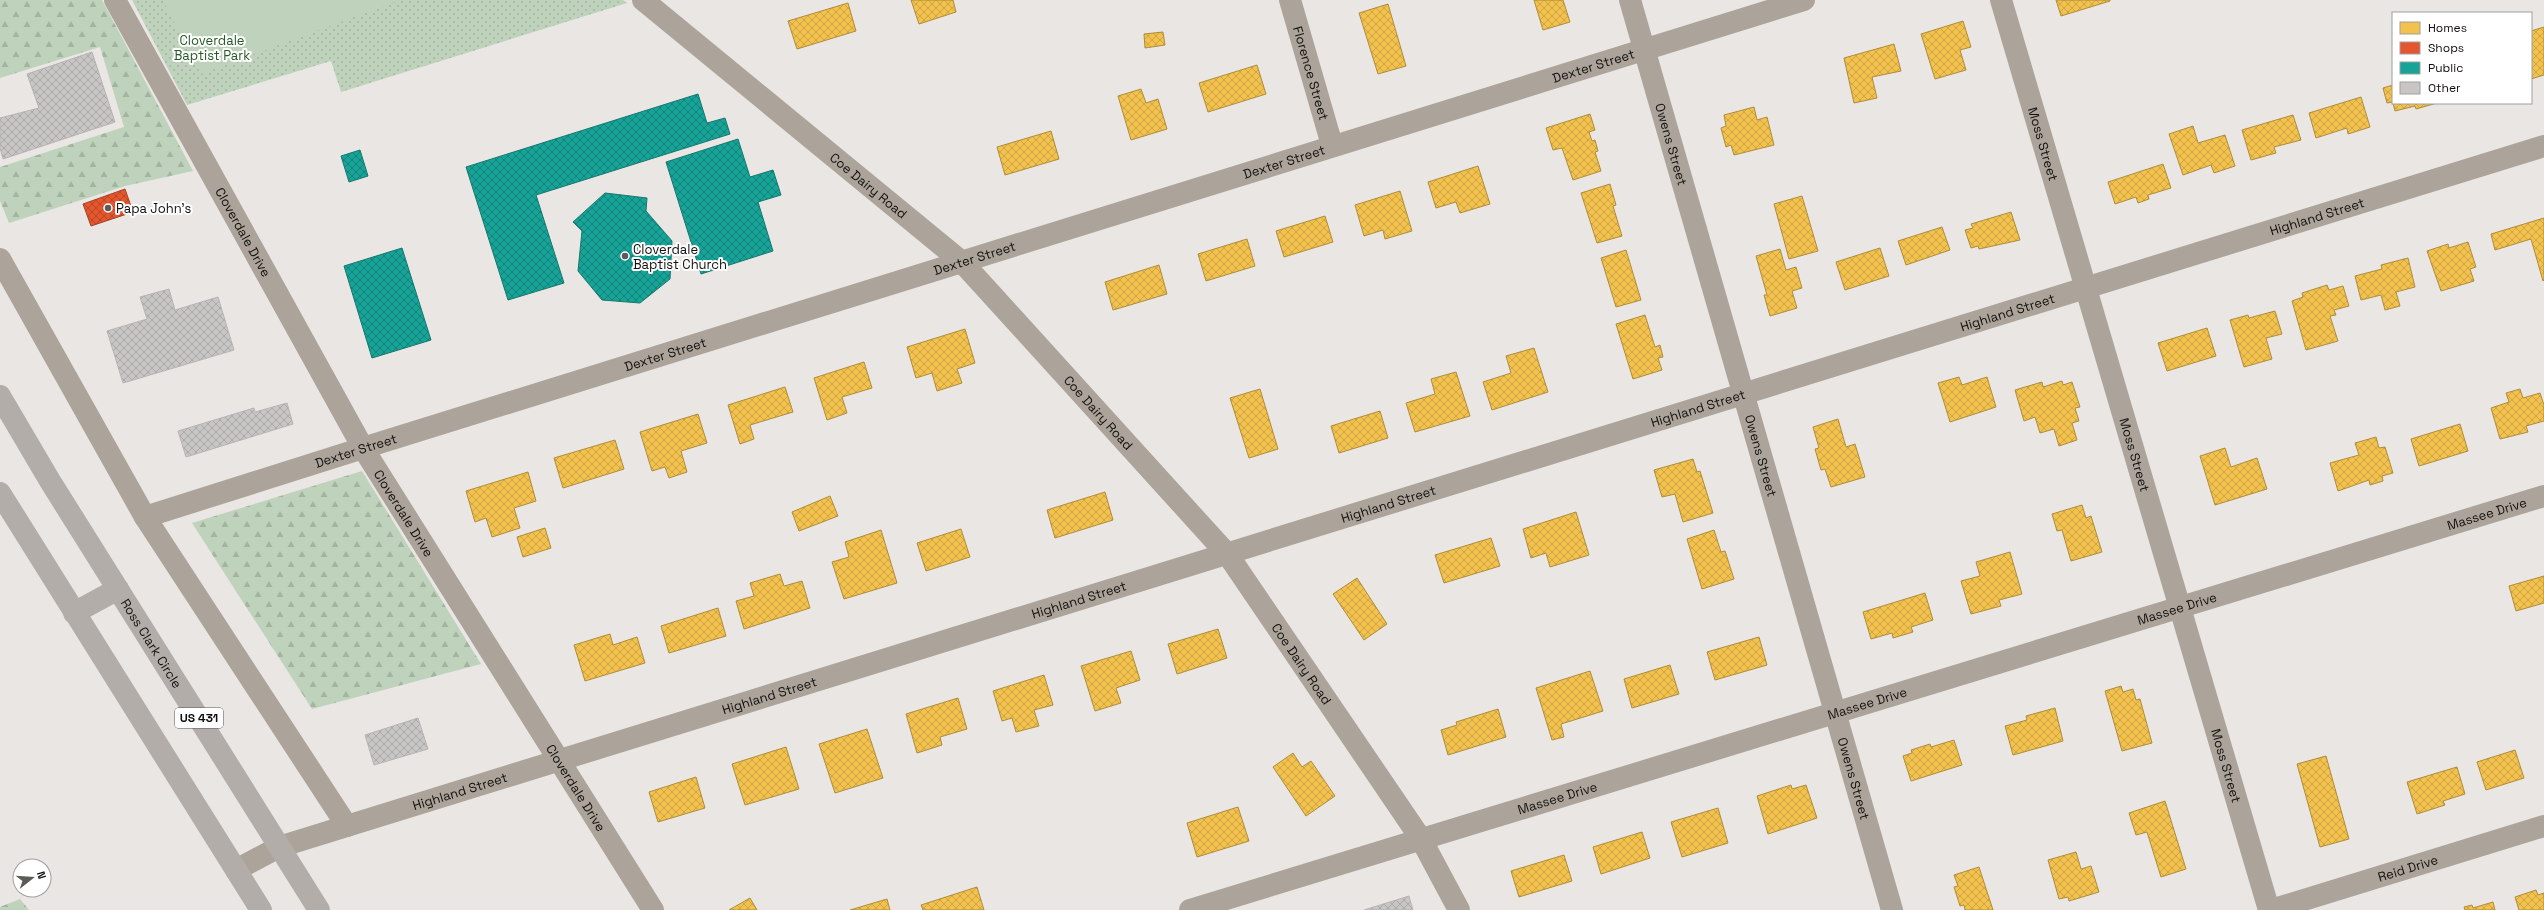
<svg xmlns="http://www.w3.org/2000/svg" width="2544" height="910" viewBox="0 0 2544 910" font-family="'Space Grotesk',sans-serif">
  <defs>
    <pattern id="grass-dots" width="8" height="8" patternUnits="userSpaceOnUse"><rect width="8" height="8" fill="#bfd3bc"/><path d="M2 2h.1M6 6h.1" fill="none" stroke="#a3b4a0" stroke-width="1.8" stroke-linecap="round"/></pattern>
    <pattern id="forest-firs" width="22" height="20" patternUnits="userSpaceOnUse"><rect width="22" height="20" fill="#bfd3bc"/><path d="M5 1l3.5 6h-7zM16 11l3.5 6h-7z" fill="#a3b4a0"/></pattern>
    <pattern id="homes-cross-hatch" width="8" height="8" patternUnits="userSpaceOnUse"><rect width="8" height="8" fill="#f2c14e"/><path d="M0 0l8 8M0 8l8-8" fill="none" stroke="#cea543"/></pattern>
    <pattern id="shops-cross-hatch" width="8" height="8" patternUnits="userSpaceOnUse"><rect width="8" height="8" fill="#e4572e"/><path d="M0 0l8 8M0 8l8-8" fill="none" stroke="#b74626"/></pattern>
    <pattern id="public-cross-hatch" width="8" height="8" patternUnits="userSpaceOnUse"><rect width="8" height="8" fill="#17a398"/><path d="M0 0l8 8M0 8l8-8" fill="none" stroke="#13837a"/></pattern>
    <pattern id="building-cross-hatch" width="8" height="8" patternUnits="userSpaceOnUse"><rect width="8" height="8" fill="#c8c6c5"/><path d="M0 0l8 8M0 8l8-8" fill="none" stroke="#aba9a8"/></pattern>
  </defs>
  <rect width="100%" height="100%" fill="#e9e6e4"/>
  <polygon fill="url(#grass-dots)" points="132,0 623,0 627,3 341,92 331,61 187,105"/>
  <g fill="url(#forest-firs)">
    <polygon points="0,0 102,0 193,171 125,186 9,223 0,201 0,167 124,127 100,47 0,78"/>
    <polygon points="362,471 481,664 312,709 192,523"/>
    <polygon points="20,899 29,910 0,910 0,907"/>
  </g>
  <polygon fill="#bfd3bc" points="163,0 400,0 201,74"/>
  <g fill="url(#homes-cross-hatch)" stroke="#ae8c3a">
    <polygon points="911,0 953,0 956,12 919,24"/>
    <polygon points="1534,0 1563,0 1570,22 1543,30"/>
    <polygon points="2056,0 2110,0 2110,1 2061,16"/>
    <polygon points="848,3 856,31 797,49 788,21"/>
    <polygon points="1388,4 1406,66 1378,74 1359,13"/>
    <polygon points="1963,21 1971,47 1960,50 1966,70 1935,79 1921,34"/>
    <polygon points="2544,27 2544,75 2531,79 2531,31"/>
    <polygon points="1163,32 1165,45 1145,48 1144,34"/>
    <polygon points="1894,44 1901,71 1872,77 1877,98 1854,103 1844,58"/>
    <polygon points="1257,65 1266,94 1208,112 1199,83"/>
    <polygon points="2393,85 2393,102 2387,103 2383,88"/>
    <polygon points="1141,89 1146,103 1158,99 1167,129 1131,140 1118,96"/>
    <polygon points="2361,97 2370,127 2348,134 2347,128 2316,138 2309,113"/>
    <polygon points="2393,103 2437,103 2416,109 2415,106 2395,111"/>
    <polygon points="1754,107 1757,120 1767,117 1774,145 1734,155 1731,145 1726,147 1721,128 1726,126 1724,115"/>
    <polygon points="1590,114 1595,130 1589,132 1592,141 1595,140 1598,151 1595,152 1601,171 1573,180 1562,148 1553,150 1546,128"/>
    <polygon points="2293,115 2301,140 2274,147 2276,153 2251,160 2242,130"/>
    <polygon points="2193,126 2198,143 2225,135 2235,166 2214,173 2211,165 2183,175 2169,134"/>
    <polygon points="1051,131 1059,159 1005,175 997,147"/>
    <polygon points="2163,164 2171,188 2148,195 2149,199 2138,203 2136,197 2115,204 2108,182"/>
    <polygon points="1478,166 1490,204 1460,213 1456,202 1436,208 1428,182"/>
    <polygon points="1610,184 1616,205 1613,206 1622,236 1597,243 1581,193"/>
    <polygon points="1400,191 1412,231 1385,239 1383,230 1364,236 1355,205"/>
    <polygon points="1802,196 1818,251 1789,259 1774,204"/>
    <polygon points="2011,212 2020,240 1979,249 1978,246 1971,248 1965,230 1973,228 1971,224"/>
    <polygon points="1325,216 1333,242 1284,257 1276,231"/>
    <polygon points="2544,218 2544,280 2543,281 2531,239 2495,250 2491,234"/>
    <polygon points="1942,227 1950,250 1906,265 1898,241"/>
    <polygon points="1247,239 1255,266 1206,281 1198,254"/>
    <polygon points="2468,242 2476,267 2470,269 2474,281 2441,291 2427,251 2448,244 2449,248"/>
    <polygon points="1880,248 1889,276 1845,290 1836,262"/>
    <polygon points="1780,249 1786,270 1796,267 1802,288 1792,291 1797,308 1770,316 1764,295 1767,295 1756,256"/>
    <polygon points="1626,250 1641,300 1616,307 1601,258"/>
    <polygon points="2408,258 2415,287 2396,292 2400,306 2385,310 2381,295 2361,300 2355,276 2382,269 2381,265"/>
    <polygon points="1159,265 1167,294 1113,310 1105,282"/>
    <polygon points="2327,285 2329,290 2343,286 2349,306 2334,310 2336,315 2330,316 2338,341 2306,350 2292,301 2303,297 2302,293"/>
    <polygon points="2275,311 2282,334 2266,338 2272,359 2244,367 2230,320 2248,315 2249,318"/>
    <polygon points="1645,315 1655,347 1660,345 1663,357 1658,358 1662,370 1633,379 1616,324"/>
    <polygon points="2207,328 2216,356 2167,371 2158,343"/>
    <polygon points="965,329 975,363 957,369 962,383 937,391 932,373 916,378 907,347"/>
    <polygon points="1534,348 1548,392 1492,410 1483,382 1511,373 1506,356"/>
    <polygon points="864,362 872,388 842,397 847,413 827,420 814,378"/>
    <polygon points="1456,372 1470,416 1415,432 1406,403 1435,394 1431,379"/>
    <polygon points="1959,377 1962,385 1987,377 1996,407 1950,422 1938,383"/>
    <polygon points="2062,381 2063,385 2072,382 2080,407 2075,408 2079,421 2072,423 2077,440 2059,446 2054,429 2040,433 2035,417 2024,421 2015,390 2042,382 2043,387"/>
    <polygon points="785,387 793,412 750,425 754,439 740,444 728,405"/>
    <polygon points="1260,389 1278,449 1249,458 1230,398"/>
    <polygon points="2520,389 2523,398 2540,393 2544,405 2544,421 2526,426 2528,432 2500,439 2491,408 2509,402 2506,393"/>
    <polygon points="1380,411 1388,438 1339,453 1331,426"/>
    <polygon points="698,414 707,443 681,451 687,472 669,478 665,467 652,471 640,432"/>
    <polygon points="1838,419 1846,447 1855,444 1865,477 1831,487 1825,469 1821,470 1815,449 1819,448 1813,427"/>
    <polygon points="2460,424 2468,451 2419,466 2411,439"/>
    <polygon points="2376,437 2379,448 2385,447 2393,473 2382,476 2383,481 2370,485 2369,480 2338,491 2330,463 2359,455 2355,443"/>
    <polygon points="615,440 624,469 563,488 554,458"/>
    <polygon points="2225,448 2231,467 2257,458 2267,489 2215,505 2200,456"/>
    <polygon points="1693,459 1697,472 1700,471 1713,513 1683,522 1675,494 1662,497 1654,470"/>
    <polygon points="528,472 536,501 514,508 520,528 492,537 486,518 475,522 466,491"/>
    <polygon points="1105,492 1113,520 1055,538 1047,510"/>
    <polygon points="830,496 838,516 799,531 792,512"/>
    <polygon points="2082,505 2086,518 2091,516 2102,552 2071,561 2062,530 2057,531 2052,514"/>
    <polygon points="1576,512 1589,555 1550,567 1546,553 1531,558 1523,529"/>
    <polygon points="545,528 551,548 523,557 517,537"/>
    <polygon points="961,529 970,557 926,571 917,543"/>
    <polygon points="881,530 897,583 844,599 832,562 849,557 845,542"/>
    <polygon points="1714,530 1721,552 1725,551 1734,579 1702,589 1687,539"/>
    <polygon points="1491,538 1500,566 1444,583 1435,555"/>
    <polygon points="2010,552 2022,594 1999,600 2001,606 1971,614 1961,581 1980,576 1976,562"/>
    <polygon points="780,574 784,586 802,581 810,608 744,629 736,601 754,596 750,583"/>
    <polygon points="2544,576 2544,603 2516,611 2509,586"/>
    <polygon points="1357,578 1387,624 1364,640 1333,594"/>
    <polygon points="1925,593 1933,620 1911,627 1913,632 1893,638 1892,633 1871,639 1863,612"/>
    <polygon points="718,608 726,636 669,653 661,626"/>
    <polygon points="1218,629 1227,658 1177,674 1168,644"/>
    <polygon points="610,634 613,645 637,637 645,663 585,681 574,645"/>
    <polygon points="1759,637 1767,665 1715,680 1707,652"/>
    <polygon points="1131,651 1140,680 1116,688 1121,703 1095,711 1081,666"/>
    <polygon points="1670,665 1679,694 1632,708 1624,679"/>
    <polygon points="1590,671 1603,711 1561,724 1564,737 1552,740 1536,688"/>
    <polygon points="1044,675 1053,705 1034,710 1039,726 1016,732 1012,718 1002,721 993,691"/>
    <polygon points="2121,686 2123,692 2133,689 2136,700 2140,699 2152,743 2122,751 2105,691"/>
    <polygon points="958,698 967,729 940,737 942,745 917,753 906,714"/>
    <polygon points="2055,708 2063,741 2013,755 2005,726 2027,720 2026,716"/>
    <polygon points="1498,709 1506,737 1448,755 1441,730 1457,725 1456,722"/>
    <polygon points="867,729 883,778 835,793 819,744"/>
    <polygon points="1954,740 1962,765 1911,781 1903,756 1912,753 1911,750 1930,744 1931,747"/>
    <polygon points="786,747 799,789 745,805 732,764"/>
    <polygon points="2515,750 2524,778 2486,790 2477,762"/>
    <polygon points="1293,753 1302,767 1311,761 1335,796 1306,816 1273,767"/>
    <polygon points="2326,756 2349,839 2320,847 2297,764"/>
    <polygon points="2457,767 2465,794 2443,801 2445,805 2417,814 2407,782"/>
    <polygon points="696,777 705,808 658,822 649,792"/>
    <polygon points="1791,785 1792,789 1806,785 1817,818 1768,834 1757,796"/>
    <polygon points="2165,801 2186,869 2161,877 2147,832 2136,835 2129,813"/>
    <polygon points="1238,807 1249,841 1197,857 1187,823"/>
    <polygon points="1718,808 1728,843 1682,857 1671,822"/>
    <polygon points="1642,832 1650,858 1601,874 1593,847"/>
    <polygon points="2076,852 2081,869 2091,866 2099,892 2069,901 2068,897 2059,899 2048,860"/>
    <polygon points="1564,855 1572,881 1519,897 1511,871"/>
    <polygon points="1979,867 1993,910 1965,910 1964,905 1960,906 1954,887 1958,886 1954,875"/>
    <polygon points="977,887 984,910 923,910 921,905"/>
    <polygon points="2536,890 2538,895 2544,893 2544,910 2519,910 2515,897"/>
    <polygon points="750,898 757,910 729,910"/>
    <polygon points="887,899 890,910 850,910"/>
    <polygon points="2493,902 2495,910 2465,910 2464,907 2472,905 2473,908"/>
  </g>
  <polygon fill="url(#shops-cross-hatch)" stroke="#a54124" points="125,189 133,212 91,226 83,204"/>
  <g fill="url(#public-cross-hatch)" stroke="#15776e">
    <polygon points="698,94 707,123 725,118 730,134 536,195 564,283 508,300 466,167"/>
    <polygon points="738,139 750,177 773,170 781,195 758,202 773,251 701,274 666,162"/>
    <polygon points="360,150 368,176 349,182 341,156"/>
    <polygon points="605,193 647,198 646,211 672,241 670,279 640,303 602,300 578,271 582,231 573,222"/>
    <polygon points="402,248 431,340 372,358 344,266"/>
  </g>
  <g fill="url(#building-cross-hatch)" stroke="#b8b4b4">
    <polygon points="92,52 115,122 3,159 0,148 0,118 39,108 27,74"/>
    <polygon points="169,289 175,310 218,297 234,350 123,383 107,331 147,319 140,297"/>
    <polygon points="287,403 293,424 186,457 178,431 254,408 255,412"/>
    <polygon points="418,718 428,749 374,765 365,735"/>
    <polygon points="1409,896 1413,910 1364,910"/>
  </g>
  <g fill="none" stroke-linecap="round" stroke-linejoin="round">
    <g stroke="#aca49a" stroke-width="22">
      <path id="s1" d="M115,0l248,448 290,462"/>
      <path id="s2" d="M643,0l319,262 266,293 193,284 38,71"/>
      <path id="s3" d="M1290,0l42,145"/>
      <path id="s4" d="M1630,0l262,910"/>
      <path id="s5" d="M2001,0l268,910"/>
      <polyline points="0,259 145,517 347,826"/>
      <path id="s6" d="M145,517l218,-69 1441,-448"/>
      <path id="s7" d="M236,870l43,-23 2265,-701"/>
      <path id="s8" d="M1190,910l1354,-414"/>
      <path id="s9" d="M2271,910l273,-84"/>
    </g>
    <g stroke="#b2ada8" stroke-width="22">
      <path id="s10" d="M0,396l50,85 269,429"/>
      <polyline points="0,493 261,910"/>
      <polyline points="74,613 118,589"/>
    </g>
  </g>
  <g fill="#5d5a58" stroke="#fff" stroke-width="1.5">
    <circle cx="108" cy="208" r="4"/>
    <circle cx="625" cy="256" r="4"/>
  </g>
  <g text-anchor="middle" stroke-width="4" stroke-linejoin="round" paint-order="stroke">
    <rect fill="#fff" stroke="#585756" stroke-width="1" x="175" y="708" width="48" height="20" rx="3"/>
    <g font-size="12" font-weight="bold" fill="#110f0d">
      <text x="199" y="722">US 431</text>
    </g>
    <g font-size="13" fill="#245925" stroke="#fff">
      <text x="212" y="45">Cloverdale<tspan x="212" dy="15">Baptist Park</tspan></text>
    </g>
    <g font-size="13" fill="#110f0d" stroke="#fff">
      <text dy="5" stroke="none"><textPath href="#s6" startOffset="1517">Dexter Street</textPath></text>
      <text dy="5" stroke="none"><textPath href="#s3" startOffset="76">Florence Street</textPath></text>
      <text dy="5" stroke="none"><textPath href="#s4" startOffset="150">Owens Street</textPath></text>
      <text dy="5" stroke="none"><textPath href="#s5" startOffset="150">Moss Street</textPath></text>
      <text dy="5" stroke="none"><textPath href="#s6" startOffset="1193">Dexter Street</textPath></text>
      <text dy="5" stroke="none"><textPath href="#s2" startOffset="292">Coe Dairy Road</textPath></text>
      <text dy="5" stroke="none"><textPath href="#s7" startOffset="2182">Highland Street</textPath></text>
      <text dy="5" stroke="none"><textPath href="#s1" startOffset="265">Cloverdale Drive</textPath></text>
      <text dy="5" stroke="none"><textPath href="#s6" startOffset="869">Dexter Street</textPath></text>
      <text dy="5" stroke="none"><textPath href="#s7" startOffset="1858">Highland Street</textPath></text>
      <text dy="5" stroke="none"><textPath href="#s6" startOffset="545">Dexter Street</textPath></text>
      <text dy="5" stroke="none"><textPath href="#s7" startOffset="1534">Highland Street</textPath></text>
      <text dy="5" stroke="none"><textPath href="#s2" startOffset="616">Coe Dairy Road</textPath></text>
      <text dy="5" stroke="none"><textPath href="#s6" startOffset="221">Dexter Street</textPath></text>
      <text dy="5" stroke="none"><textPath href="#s4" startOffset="474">Owens Street</textPath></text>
      <text dy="5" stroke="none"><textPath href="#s5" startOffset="474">Moss Street</textPath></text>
      <text dy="5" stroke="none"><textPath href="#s7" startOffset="1210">Highland Street</textPath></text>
      <text dy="5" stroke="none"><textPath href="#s1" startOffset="589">Cloverdale Drive</textPath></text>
      <text dy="5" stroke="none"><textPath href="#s8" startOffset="1356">Massee Drive</textPath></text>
      <text dy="5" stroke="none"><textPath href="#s7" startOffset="886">Highland Street</textPath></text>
      <text dy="5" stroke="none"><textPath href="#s8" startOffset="1032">Massee Drive</textPath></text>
      <text dy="5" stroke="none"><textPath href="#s10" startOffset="290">Ross Clark Circle</textPath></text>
      <text dy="5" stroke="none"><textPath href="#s2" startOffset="940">Coe Dairy Road</textPath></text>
      <text dy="5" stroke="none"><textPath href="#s7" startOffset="562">Highland Street</textPath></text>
      <text dy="5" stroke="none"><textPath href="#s8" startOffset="708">Massee Drive</textPath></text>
      <text dy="5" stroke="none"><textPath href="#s5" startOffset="798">Moss Street</textPath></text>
      <text dy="5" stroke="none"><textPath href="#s4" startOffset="810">Owens Street</textPath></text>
      <text dy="5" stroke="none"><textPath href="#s1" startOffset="913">Cloverdale Drive</textPath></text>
      <text dy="5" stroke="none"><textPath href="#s7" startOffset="238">Highland Street</textPath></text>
      <text dy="5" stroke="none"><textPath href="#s8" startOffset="384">Massee Drive</textPath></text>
      <text dy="5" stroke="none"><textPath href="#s9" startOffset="143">Reid Drive</textPath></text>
    </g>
    <g font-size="13" fill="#110f0d" stroke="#fff" text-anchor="start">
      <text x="116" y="213">Papa John's</text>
      <text x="633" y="254">Cloverdale<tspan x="633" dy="15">Baptist Church</tspan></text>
    </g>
  </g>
  <rect x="2392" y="12" width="140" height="92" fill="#ffffff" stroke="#a09f9e"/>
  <rect x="2400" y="22" width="20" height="12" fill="#f2c14e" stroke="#a09f9e"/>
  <text x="2428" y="32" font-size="12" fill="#110f0d">Homes</text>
  <rect x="2400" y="42" width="20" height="12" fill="#e4572e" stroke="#a09f9e"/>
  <text x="2428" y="52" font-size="12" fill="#110f0d">Shops</text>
  <rect x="2400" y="62" width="20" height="12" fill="#17a398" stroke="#a09f9e"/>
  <text x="2428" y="72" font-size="12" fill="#110f0d">Public</text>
  <rect x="2400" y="82" width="20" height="12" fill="#c8c6c5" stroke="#a09f9e"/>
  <text x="2428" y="92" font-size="12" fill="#110f0d">Other</text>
  <g transform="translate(32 878) rotate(73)"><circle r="19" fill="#ffffff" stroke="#a09f9e"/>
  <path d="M0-3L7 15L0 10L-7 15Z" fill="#5d5a58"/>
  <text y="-6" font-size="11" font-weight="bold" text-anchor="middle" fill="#110f0d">N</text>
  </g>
</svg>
